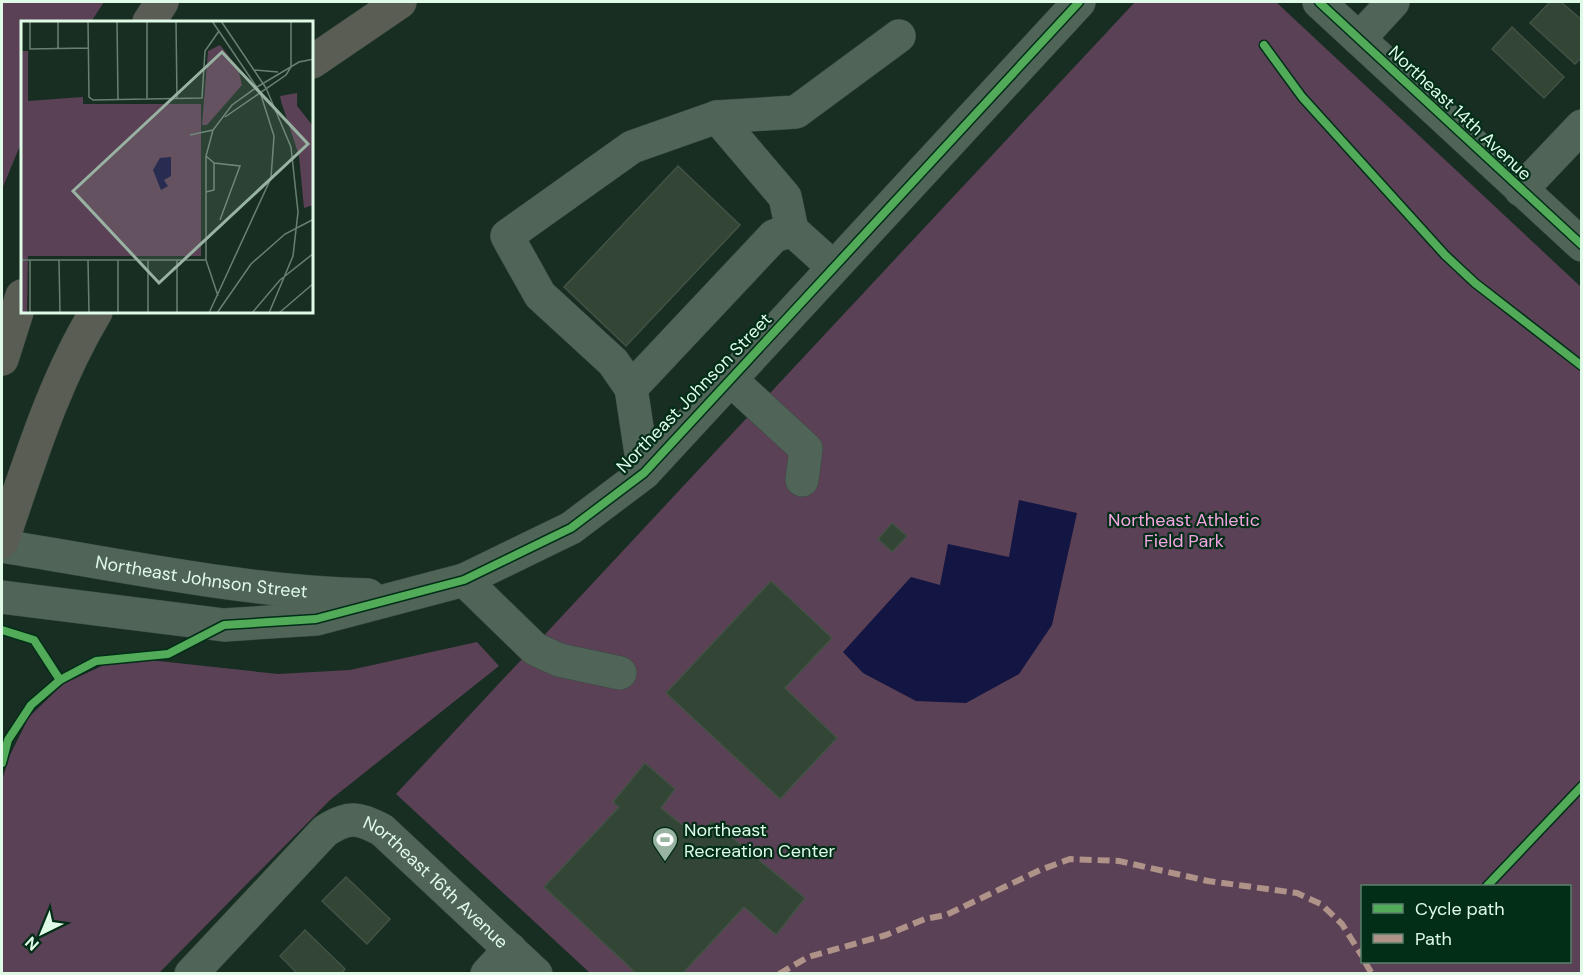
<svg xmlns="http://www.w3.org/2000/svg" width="1583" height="975" viewBox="0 0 1583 975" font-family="'DM Sans',sans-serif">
  <rect width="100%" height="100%" fill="#182e23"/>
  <g fill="#5b4155" fill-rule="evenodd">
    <polygon points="2,2 104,2 91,22 22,22 22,141 2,189"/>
    <path d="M1135,2h141l305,285v686h-991l-194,-179zM1362,886h208v76h-208z"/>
    <polygon points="477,642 499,666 330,800 159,973 2,973 2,780 10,755 29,717 63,684 104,665 149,660 278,674 350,670"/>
  </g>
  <polygon fill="#131542" points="1019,500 1077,513 1052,625 1019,674 966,703 916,701 863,673 843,652 911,577 940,585 948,544 1009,557"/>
  <g fill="#334534" stroke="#425245" stroke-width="1.5">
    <polygon points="1550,2 1561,2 1582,20 1582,57 1575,64 1530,23"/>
    <polygon points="1512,27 1564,77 1544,98 1492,49"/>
    <polygon points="678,166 740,225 626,346 564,287"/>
    <polygon points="892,523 907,536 892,552 878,539"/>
    <polygon points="771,581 832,638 785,688 837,738 780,799 666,693"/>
    <polygon points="645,763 675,789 661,808 699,838 712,821 805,898 776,935 744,907 682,974 637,974 544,887 619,807 613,802"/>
    <polygon points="346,877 390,919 367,944 322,901"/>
    <polygon points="305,930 345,969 341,974 298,974 280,956"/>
  </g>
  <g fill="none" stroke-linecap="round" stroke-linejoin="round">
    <defs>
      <g id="minor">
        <polyline points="1319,2 1582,245"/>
        <polyline points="1359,39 1393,2"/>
        <polyline points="717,117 785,197 792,230"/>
        <polyline points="1521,190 1582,126"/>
        <polyline points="730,379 806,449 802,480"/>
        <polyline points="631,388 774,236 792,230 833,267"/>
        <polyline points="644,473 631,388 613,362 540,295 507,236 632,147 717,117 796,112 899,36"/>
        <path id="s1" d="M2,546c120,19 243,46 366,49"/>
        <polyline points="464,580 535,649 559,660 620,673"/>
        <polyline points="2,597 224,625 316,619 464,580 571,528 644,473 1079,2"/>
        <path id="s2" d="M191,974l134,-143c23,-15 33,-14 57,-1l154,144"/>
        <polyline points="487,974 510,949"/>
      </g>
      <g id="highway">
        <polyline points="149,22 162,2"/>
        <polyline points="312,62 400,2"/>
        <polyline points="2,359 22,296"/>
        <path d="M2,542c27,-78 51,-159 94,-230"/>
      </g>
    </defs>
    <use href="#minor" stroke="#3a4c42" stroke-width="34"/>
    <use href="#highway" stroke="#3a4c42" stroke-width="34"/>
    <use href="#minor" stroke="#506458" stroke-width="33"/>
    <use href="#highway" stroke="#5a5d53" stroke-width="33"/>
    <g stroke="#af9288" stroke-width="6" stroke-dasharray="12 6" stroke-linecap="butt">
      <polyline points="1365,962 1372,974"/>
      <polyline points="779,974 808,957 886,935 925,919 946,915 1040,870 1070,859 1119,861 1208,881 1297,893 1321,904 1342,924 1362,956"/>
    </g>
    <defs>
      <g id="cycleway">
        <polyline points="1319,2 1582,245"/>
        <polyline points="1264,45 1302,97 1445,255 1475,283 1582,366"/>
        <polyline points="2,630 34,640 60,680"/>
        <polyline points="2,763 8,740 31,705 60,680 96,661 168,654 224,625 316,619 464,580 571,528 644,473 1079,2"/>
        <polyline points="1487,886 1582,786"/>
      </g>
    </defs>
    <use href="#cycleway" stroke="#022e18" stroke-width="11"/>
    <use href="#cycleway" stroke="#51ab58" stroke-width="8"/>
  </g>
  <defs>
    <symbol id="stadium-pin" viewBox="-11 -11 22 30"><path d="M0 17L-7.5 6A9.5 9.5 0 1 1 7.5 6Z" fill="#99b3a3" stroke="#022e18"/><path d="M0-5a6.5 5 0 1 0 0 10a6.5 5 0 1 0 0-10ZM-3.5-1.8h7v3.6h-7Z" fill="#fff"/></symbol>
  </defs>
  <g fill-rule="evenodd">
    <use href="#stadium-pin" x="650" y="825" width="30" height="40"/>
  </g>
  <g text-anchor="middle" stroke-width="4.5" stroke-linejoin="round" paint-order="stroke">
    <g font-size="18" fill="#dffbe8" stroke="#022e18">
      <text transform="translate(1460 113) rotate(43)" y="6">Northeast 14th Avenue</text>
      <text transform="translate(694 393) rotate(-46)" y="6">Northeast Johnson Street</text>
      <text dy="6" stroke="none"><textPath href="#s1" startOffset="202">Northeast Johnson Street</textPath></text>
      <text dy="6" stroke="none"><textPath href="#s2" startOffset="332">Northeast 16th Avenue</textPath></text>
    </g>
    <g font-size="18" fill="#f5a5e1" stroke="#022e18">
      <text x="1184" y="526">Northeast Athletic<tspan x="1184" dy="21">Field Park</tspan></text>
    </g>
    <g font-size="18" fill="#dffbe8" stroke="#022e18" text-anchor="start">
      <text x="684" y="836">Northeast<tspan x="684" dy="21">Recreation Center</tspan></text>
    </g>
  </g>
  <g transform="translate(21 21)">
    <rect width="292" height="292" fill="#182e23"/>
    <path d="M199,24l18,23 4,17 -35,40h-5l6,-74zM0,30h7v50l55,-4v7h118v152h-173l-1,57h-6zM276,72v13l16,20v79l-9,3 -5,-52 -18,-55 -1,-5z" fill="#5b4155"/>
    <path d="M150,136v19l-7,4 4,6 -7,4 -8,-20 7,-12z" fill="#131542"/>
    <path fill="none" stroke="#688072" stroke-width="1.5" d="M9,0v28l58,-1M37,0v28M67,0l1,76 4,3 109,-2 3,-47 14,-20M96,0l1,79M155,0l1,78M191,0l48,71M200,0l45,67M234,49l23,2M245,67l25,59 7,65 -5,44 -24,57M126,78v-78M204,96l61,-42 5,-8v-46M169,114l23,-5M185,135l8,7 26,3 -20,54M185,171l8,-2v-27M0,239h185M38,239l1,53M67,239l1,53M97,239v53M156,239v53M197,275l-12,-36v-104l7,-26 19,-25 25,-18 42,-25 15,-3M9,292v-53M127,292v-53M188,292l62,-135 3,-42 -14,-44M196,292l34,-49 34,-30 29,-15M231,292l28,-33 34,-27M258,292l35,-30"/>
    <path fill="#99b3a3" fill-opacity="0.15" stroke="#99b3a3" stroke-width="3" d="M201,31l86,92 -149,139 -86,-92z"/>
    <rect width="292" height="292" fill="none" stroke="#dffbe8" stroke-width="3"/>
  </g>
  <rect width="1583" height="975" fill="none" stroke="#dffbe8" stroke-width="6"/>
  <rect x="1361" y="885" width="210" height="78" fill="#022e18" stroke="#5a806b" stroke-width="1.5"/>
  <rect x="1373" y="904" width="30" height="9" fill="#51ab58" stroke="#5a806b" stroke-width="1.5"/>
  <text x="1415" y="915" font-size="18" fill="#dffbe8">Cycle path</text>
  <rect x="1373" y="934" width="30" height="9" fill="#af9288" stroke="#5a806b" stroke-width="1.5"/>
  <text x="1415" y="945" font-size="18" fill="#dffbe8">Path</text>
  <g transform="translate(42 933) rotate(223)" stroke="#022e18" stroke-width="4.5" paint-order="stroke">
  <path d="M0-4.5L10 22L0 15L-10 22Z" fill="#dffbe8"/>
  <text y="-9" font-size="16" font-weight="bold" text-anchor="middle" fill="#dffbe8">N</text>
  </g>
</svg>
